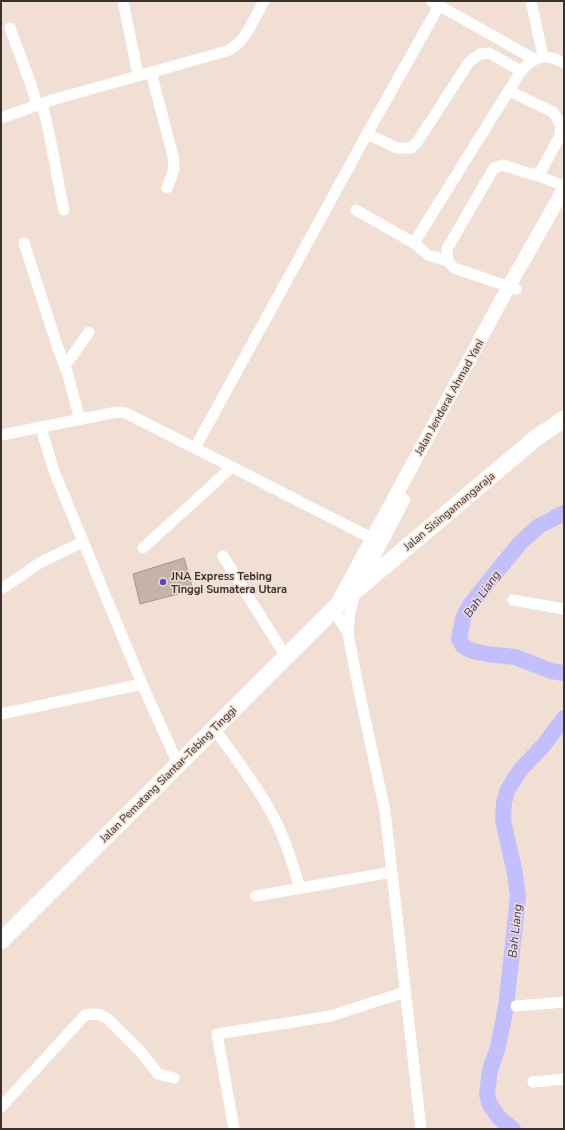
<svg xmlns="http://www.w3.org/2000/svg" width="565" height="1130" viewBox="0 0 565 1130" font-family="'Nunito Sans',sans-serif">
  <rect width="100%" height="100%" fill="#f1dfd3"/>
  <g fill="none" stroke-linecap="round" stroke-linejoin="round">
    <g stroke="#c3bffc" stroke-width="16">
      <polyline points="564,513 539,526 521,542 497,571 470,605 463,618 459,639 463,646 472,651 487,654 515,657 551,671 564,673"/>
      <polyline points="513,1129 499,1118 489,1103 487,1094 490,1070 498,1047 506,1007 518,897 515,874 503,820 504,802 508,789 521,769 543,746 564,718"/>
    </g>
  </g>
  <polygon fill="#c5b3a7" stroke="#a59589" points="184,558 193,590 140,604 133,574"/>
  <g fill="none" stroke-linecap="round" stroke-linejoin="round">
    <g stroke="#fff" stroke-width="11">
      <polyline points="123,1 138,75"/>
      <polyline points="431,1 534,59"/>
      <polyline points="531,1 543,56"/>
      <polyline points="10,28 31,85 37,105"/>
      <polyline points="151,72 173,156 174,170 167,188"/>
      <path d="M42,104c10,35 14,71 22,106"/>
      <path d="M1,118l51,-18 175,-49c19,-8 27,-33 37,-50"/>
      <polyline points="367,134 397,148 411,148 418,141 469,62 480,54 489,53 521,71"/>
      <polyline points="536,175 564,186"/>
      <polyline points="356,210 414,243"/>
      <polyline points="24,243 57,345 68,375 80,420"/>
      <polyline points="448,261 447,249 494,168 503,165 531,174 536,175 542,169 560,136 561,125 553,112 509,91"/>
      <path d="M516,289l-62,-21 -6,-7 -20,-6 -14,-12 107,-172c15,-16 24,-18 43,-8"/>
      <polyline points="65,366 89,332"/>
      <polyline points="41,428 54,471 142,684 178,764"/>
      <polyline points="1,435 117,412 126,413 379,542"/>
      <polyline points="195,448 367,134 439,6 440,1"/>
      <polyline points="143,548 232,467"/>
      <polyline points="223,556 286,657"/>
      <polyline points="1,588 6,586 41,562 83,542"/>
      <polyline points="356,590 350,612 348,633 358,686 385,811 421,1129"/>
      <polyline points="513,600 564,609"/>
      <path d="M336,607c1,10 6,17 12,26"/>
      <polyline points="1,714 142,684"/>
      <path d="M214,728c20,28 42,56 58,86 13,23 20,49 28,74"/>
      <polyline points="256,896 392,872"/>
      <polyline points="516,1006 564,1002"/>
      <polyline points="533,1082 564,1079"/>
      <polyline points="1,1107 85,1015 93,1014 101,1015 108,1019 140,1051 158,1074 174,1078"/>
      <polyline points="234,1129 217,1034 331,1016 405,992"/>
    </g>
    <g stroke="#fff" stroke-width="14">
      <polyline points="358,586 403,500"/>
      <polyline points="337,604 509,286 564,189"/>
    </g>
    <polyline stroke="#fff" stroke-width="17" points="1,941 336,607 536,438 564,419"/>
  </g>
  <circle fill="#5f46bf" stroke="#f1dfd3" stroke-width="1.5" cx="163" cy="582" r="4"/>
  <g text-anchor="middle" stroke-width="3" stroke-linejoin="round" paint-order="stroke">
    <g font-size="11" fill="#38312d" stroke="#f1dfd3">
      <text transform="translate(449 397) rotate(-61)" y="4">Jalan Jenderal Ahmad Yani</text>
      <text transform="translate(449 511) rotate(-40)" y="4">Jalan Sisingamangaraja</text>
      <text transform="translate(168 774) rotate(-45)" y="4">Jalan Pematang Siantar–Tebing Tinggi</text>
    </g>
    <g font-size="11" font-weight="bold" fill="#38312d" stroke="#f1dfd3" text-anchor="start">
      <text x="171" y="580">JNA Express Tebing<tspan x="171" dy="13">Tinggi Sumatera Utara</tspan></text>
    </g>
    <g font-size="12" font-style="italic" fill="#392c71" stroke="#f1dfd3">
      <text transform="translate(482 594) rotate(-55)" y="4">Bah Liang</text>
      <text transform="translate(515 931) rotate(-84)" y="4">Bah Liang</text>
    </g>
  </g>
  <rect width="565" height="1130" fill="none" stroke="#38312d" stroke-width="4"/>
</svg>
